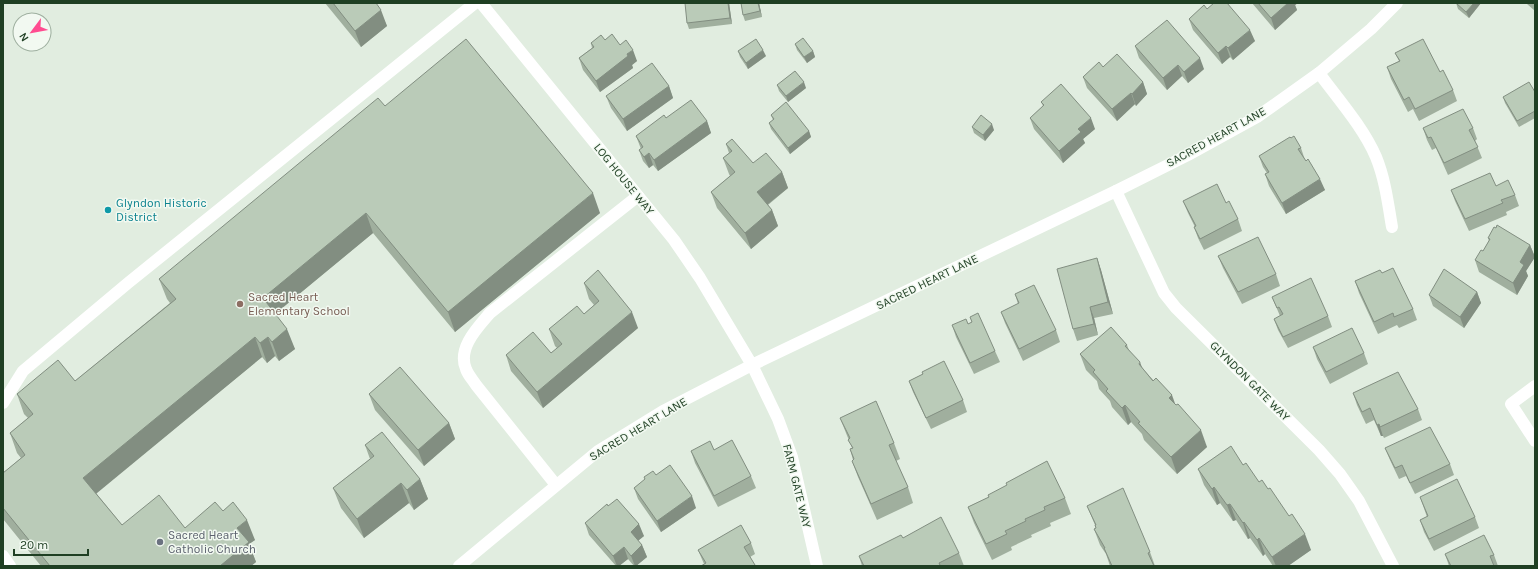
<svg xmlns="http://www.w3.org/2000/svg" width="1538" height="569" viewBox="0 0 1538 569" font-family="Karla,sans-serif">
  <rect width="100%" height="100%" fill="#e1ede0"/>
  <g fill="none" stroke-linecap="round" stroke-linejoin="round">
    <g stroke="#fff" stroke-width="12">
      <polyline points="1535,386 1511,404 1535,441"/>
      <polyline points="3,403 23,371 128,283 475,3"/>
      <path d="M556,485l-80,-100c-3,-5 -8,-10 -10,-16 -9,-21 12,-42 24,-56l148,-117"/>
      <polyline points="3,556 10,566"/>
    </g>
    <g stroke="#fff" stroke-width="12">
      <polyline points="481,3 674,240 700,278 752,365 778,419 792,457 817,566"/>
      <path d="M1319,73c19,26 44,54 57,84 9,22 12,46 16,70"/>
      <polyline points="1116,191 1164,293 1176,308 1319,450 1340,474 1359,501 1393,566"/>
      <polyline points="459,566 598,451 663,411 752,365 1116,191 1188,155 1257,117 1319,73 1371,29 1397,3"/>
    </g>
  </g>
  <g fill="#a0af9e">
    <polygon points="325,3 376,3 387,26 361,47"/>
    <polygon points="729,3 732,24 689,29 687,23"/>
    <polygon points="759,3 762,17 745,21 743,15"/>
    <polygon points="1252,3 1298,3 1295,5 1297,10 1275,30"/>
    <polygon points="1456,3 1481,3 1469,18 1458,9"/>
    <polygon points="1527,3 1535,3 1535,11 1527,4"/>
    <polygon points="1207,9 1255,41 1233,60 1230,57 1222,64 1193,30 1189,19"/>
    <polygon points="591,43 620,45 637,61 632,65 633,68 600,92 583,70 579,58 592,48"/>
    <polygon points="795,44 813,51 815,57 807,63 797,50"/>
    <polygon points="1135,46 1204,69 1188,83 1182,76 1167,90 1139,58"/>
    <polygon points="738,51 766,56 748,69 740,57"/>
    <polygon points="1395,53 1440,72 1453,90 1457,101 1419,121 1413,109 1408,112 1391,79 1387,67 1399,61"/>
    <polygon points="1103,67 1143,82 1147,94 1136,106 1135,104 1117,121 1087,88 1083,77"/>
    <polygon points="777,85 806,88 788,102 779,91"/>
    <polygon points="669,86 673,98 627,131 611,108 606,96"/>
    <polygon points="1535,92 1535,118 1519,127 1505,103 1503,97"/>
    <polygon points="1041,102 1095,129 1083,139 1085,143 1063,163 1034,129 1030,118 1043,106"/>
    <polygon points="385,106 600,213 455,332 373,233 275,314 295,349 279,361 275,356 267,363 262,357 96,493 122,525 185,528 223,511 255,540 249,544 256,562 251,566 41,566 3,519 3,473 21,458 17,453 10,433 28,418 24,414 17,394 75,381 170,303 167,299 159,279"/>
    <polygon points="771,115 809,131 811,137 790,154 771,129 769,123 773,120"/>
    <polygon points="666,118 707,121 711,133 658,171 653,165 649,168 643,161 639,150 641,149 636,136"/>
    <polygon points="972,127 994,130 985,141 974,133"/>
    <polygon points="1423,128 1473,128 1477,139 1475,141 1482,158 1448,175 1436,148 1432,150 1427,140"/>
    <polygon points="1291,138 1301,148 1305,160 1325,190 1286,214 1269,186 1265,174 1267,173 1263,167 1259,156"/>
    <polygon points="726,144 753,163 782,172 788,188 768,205 772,210 778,226 751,249 717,208 711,192 730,176 729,174 723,158 729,153"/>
    <polygon points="1496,186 1515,195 1519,206 1506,212 1507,215 1469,231 1455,201 1451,190"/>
    <polygon points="1183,201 1226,203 1238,219 1242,231 1204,250 1198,238 1194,227 1195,227 1188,213"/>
    <polygon points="1488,238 1530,245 1535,257 1526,271 1528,276 1517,295 1479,272 1475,260 1483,251 1489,241"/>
    <polygon points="1218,256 1276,274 1280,286 1242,304 1223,268"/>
    <polygon points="1097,258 1101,270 1113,314 1094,318 1098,335 1077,341 1073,329"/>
    <polygon points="1382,273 1413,309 1417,320 1399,328 1397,325 1378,334 1359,293 1355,281"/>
    <polygon points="584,283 638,328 543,408 511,371 506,355 551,353 557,348 555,346 549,329 584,314 594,305 589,299"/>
    <polygon points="1477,292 1481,303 1464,328 1433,306 1429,295"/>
    <polygon points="1015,294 1056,330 1060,342 1023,361 1005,323 1001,312 1018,304"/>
    <polygon points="1272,297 1328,316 1332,327 1288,348 1278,330 1274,319 1280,316"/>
    <polygon points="970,317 995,351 1000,362 974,374 956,337 952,325 968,324 972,322"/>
    <polygon points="1127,345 1129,350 1143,369 1175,404 1207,447 1177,474 1144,440 1142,434 1131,422 1128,425 1112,407 1110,401 1099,389 1097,381 1086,370 1080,354"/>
    <polygon points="1313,347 1364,353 1368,364 1330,384 1317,359"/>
    <polygon points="922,372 963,400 967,412 931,429 913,392 909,381 923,374"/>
    <polygon points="1353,393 1418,409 1422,420 1384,438 1383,436 1381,436 1374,420 1366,424 1357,405"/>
    <polygon points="369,394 449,423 455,439 424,466 375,410"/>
    <polygon points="840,418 894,443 900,459 896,461 908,487 913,503 877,520 858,477 852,461 853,460 850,449 852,448"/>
    <polygon points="365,445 420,479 428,499 414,510 409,503 364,538 341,508 333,488 370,459"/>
    <polygon points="1385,448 1450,464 1454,475 1415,494 1406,476 1399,479 1390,460"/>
    <polygon points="691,451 751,476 756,488 718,507 695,463"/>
    <polygon points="1243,465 1259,482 1311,550 1288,566 1273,566 1265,554 1263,556 1250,538 1248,539 1236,520 1233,521 1220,503 1217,505 1204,485 1198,469"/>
    <polygon points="644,477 696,508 661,532 638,499 634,488 645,480"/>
    <polygon points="988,495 1065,498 1071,514 1050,523 1051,526 1031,535 1032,537 1011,547 1012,550 992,560 974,523 968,507 989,497"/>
    <polygon points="1420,497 1475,517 1479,528 1434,551 1424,532 1420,520 1427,517"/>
    <polygon points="608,506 644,536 638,541 642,545 647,557 636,566 634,566 628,559 619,566 616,566 589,535 585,523"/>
    <polygon points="1087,506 1150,552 1155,566 1110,566 1106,554 1100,545 1094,529 1096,528 1095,525"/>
    <polygon points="903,538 959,553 964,566 862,566 859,556"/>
    <polygon points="751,543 755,554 750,557 755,566 701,566 704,564 698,550"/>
    <polygon points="1445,554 1494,555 1498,566 1449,566"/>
  </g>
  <g fill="#828e81">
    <polygon points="728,3 729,3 732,24 730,18"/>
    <polygon points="758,3 759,3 762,17 760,11"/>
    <polygon points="1288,3 1298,3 1295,5 1297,10 1275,30 1271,18"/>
    <polygon points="1474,3 1481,3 1469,18 1466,12"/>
    <polygon points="381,10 387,26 361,47 355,31"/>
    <polygon points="1250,30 1255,41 1233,60 1228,48"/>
    <polygon points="1226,46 1230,57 1222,64 1218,53"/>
    <polygon points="633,50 637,61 632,65 633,68 600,92 596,81 627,54"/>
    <polygon points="763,50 766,56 748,69 746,63"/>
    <polygon points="813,51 815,57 807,63 804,57"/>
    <polygon points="1200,58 1204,69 1188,83 1184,72"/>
    <polygon points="1178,65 1182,76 1167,90 1163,78"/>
    <polygon points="804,82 806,88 788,102 786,96"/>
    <polygon points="1143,82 1147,94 1136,106 1132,94"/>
    <polygon points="669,86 673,98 627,131 623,119"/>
    <polygon points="1131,93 1135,104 1117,121 1112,109"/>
    <polygon points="1091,118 1095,129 1083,139 1085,143 1063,163 1059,151 1078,129"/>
    <polygon points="707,121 711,133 658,171 654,160"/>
    <polygon points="992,124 994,130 985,141 983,135"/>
    <polygon points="809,131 811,137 790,154 788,148"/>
    <polygon points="649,153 653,165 649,168 644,157"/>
    <polygon points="782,172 788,188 763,208 757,192"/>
    <polygon points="1320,179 1325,190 1286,214 1282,203"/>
    <polygon points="593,193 600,213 455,332 448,312"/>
    <polygon points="772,210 778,226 751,249 745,233"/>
    <polygon points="366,213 373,233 270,318 263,298"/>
    <polygon points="1530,245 1535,257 1526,271 1528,276 1517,295 1513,283 1520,262"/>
    <polygon points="1097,258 1101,270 1113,314 1108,302"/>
    <polygon points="1477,292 1481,303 1464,328 1460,317"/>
    <polygon points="1090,307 1094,318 1098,335 1094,324"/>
    <polygon points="632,312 638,328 543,408 537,392"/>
    <polygon points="287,329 295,349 279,361 272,342"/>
    <polygon points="255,337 262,357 91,498 83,478"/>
    <polygon points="268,337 275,356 267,363 260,343"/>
    <polygon points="1140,362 1146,378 1139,364"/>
    <polygon points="1172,395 1178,412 1169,398"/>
    <polygon points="1125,405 1131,422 1128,425 1122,408"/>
    <polygon points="449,423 455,439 424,466 418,450"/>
    <polygon points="1379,424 1383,436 1381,436 1377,425"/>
    <polygon points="1201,430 1207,447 1177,474 1171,457"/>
    <polygon points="420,479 428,499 414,510 407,490"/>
    <polygon points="401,483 409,503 364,538 357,519"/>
    <polygon points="1214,487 1220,503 1217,505 1212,489"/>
    <polygon points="692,496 696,508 661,532 657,521"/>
    <polygon points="1230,504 1236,520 1233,521 1227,505"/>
    <polygon points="247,520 255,540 249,544 256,562 251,566 220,566 237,528"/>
    <polygon points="1244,522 1250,538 1248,539 1243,523"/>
    <polygon points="639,524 644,536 635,543 631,532"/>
    <polygon points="1305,534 1311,550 1288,566 1276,566 1272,557"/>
    <polygon points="1259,538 1265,554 1263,556 1257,540"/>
    <polygon points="642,545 647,557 636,566 635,566 631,556"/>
    <polygon points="624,547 628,559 619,566 617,566 613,556"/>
  </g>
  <g fill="#bacbb8" stroke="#828e81">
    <polygon points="333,3 376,3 381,10 355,31"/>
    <polygon points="685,3 728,3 730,18 687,23"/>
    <polygon points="741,3 758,3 760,11 743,15"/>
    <polygon points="1214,3 1227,3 1250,30 1228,48 1226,46 1218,53 1189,19 1204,5 1207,9"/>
    <polygon points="1258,3 1288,3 1271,18"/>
    <polygon points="1456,3 1474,3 1466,12"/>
    <polygon points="1167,20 1200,58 1184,72 1178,65 1163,78 1135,46"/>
    <polygon points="612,34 620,45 626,40 633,50 627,54 628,56 596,81 579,58 594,47 591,43 601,35 605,40"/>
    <polygon points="803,38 813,51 804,57 795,44"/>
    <polygon points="466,39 593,193 448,312 366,213 263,298 287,329 272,342 268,337 260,343 255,337 83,478 122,525 159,495 185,528 215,502 223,511 233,502 247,520 237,528 249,542 220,566 50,566 3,508 3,473 25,455 10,433 33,414 17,394 58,360 75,381 176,299 159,279 378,98 385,106"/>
    <polygon points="756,39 763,50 746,63 738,51"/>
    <polygon points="1423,39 1440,72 1443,70 1453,90 1415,109 1409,97 1404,100 1387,67 1400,61 1395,53"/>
    <polygon points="1117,54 1143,82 1132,94 1131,93 1112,109 1083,77 1099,62 1103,67"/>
    <polygon points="652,63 669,86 623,119 606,96"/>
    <polygon points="795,71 804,82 786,96 777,85"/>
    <polygon points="1529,82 1535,92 1535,111 1517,121 1503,97"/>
    <polygon points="1061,84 1091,118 1078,129 1081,132 1059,151 1030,118 1044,105 1041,102"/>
    <polygon points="691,100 707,121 654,160 649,153 644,157 639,150 643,147 636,136 664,115 666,118"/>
    <polygon points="786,102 809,131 788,148 769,123 774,119 771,115"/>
    <polygon points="1463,109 1473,128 1469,130 1478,147 1444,163 1431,137 1428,138 1423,128"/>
    <polygon points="981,115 992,124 983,135 972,127"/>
    <polygon points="1294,136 1301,148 1298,149 1306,161 1308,159 1320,179 1282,203 1265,174 1269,172 1259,156 1290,137 1291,138"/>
    <polygon points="732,139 753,163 766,153 782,172 757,192 772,210 745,233 711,192 735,172 723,158 732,151 726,144"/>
    <polygon points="1490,173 1496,186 1508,180 1515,195 1501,200 1503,203 1465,219 1451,190"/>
    <polygon points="1217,184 1226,203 1229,201 1238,219 1200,239 1194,227 1196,226 1183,201"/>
    <polygon points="1497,225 1530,245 1520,262 1524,265 1513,283 1475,260 1481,250 1483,251 1490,239 1488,238 1494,227 1496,228"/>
    <polygon points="1258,237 1276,274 1238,292 1218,256"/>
    <polygon points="1097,258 1108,302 1090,307 1094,324 1073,329 1057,269"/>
    <polygon points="1393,268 1413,309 1394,317 1393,313 1374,322 1355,281 1380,270 1382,273"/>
    <polygon points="1444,269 1477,292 1460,317 1429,295"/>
    <polygon points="598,270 632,312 537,392 506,355 533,332 551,353 562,344 549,329 577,306 584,314 599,301 584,283"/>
    <polygon points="1311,278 1328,316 1283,337 1274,319 1283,314 1279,307 1277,308 1272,297"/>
    <polygon points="1034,285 1056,330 1019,349 1001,312 1019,303 1015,294"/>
    <polygon points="978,313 995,351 970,363 952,325 966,319 968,324 972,322 970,317"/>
    <polygon points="1111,327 1127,345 1125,346 1140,362 1139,364 1153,381 1156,378 1172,395 1169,398 1176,405 1178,404 1201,430 1171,457 1138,423 1140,422 1125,405 1122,408 1106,391 1108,389 1093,372 1095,370 1080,354"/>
    <polygon points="1352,328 1364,353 1326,372 1313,347"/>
    <polygon points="944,361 963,400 926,418 909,381 923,374 922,372"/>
    <polygon points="400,367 449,423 418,450 369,394"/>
    <polygon points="1398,372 1418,409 1380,427 1379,424 1377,425 1370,408 1362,412 1353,393"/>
    <polygon points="876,401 894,443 889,445 908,487 871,504 852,461 854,459 850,449 853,448 848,440 850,438 840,418"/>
    <polygon points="1430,427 1450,464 1410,483 1402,465 1395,468 1385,448"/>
    <polygon points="382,432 420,479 407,490 401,483 357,519 333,488 374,456 365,445"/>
    <polygon points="732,440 751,476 714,496 691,451 710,441 714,450"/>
    <polygon points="1231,446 1243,465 1246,463 1259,482 1262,480 1268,489 1270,488 1289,516 1292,514 1305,534 1272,557 1259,538 1257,540 1244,522 1243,523 1230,504 1227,505 1214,487 1212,489 1198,469"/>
    <polygon points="1047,461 1065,498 1044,507 1045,510 1025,519 1026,521 1005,531 1007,534 986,544 968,507 989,497 988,495 1007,485 1006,483"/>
    <polygon points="670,465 692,496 657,521 634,488 645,479 644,477 653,471 656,475"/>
    <polygon points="1457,479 1475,517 1429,539 1420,520 1428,516 1420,497"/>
    <polygon points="1123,488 1150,552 1148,553 1154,566 1112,566 1104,548 1105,548 1094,529 1096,528 1095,525 1096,525 1087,506"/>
    <polygon points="617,499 639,524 631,532 642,545 631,556 624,547 613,556 585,523 607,504 608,506"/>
    <polygon points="941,517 959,553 939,563 940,565 938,566 864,566 859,556 901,535 903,538"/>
    <polygon points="741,525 751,543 744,547 755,565 753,566 701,566 706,563 698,550"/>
    <polygon points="1484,535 1494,555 1490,556 1494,566 1451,566 1445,554"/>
  </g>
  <circle fill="#0f9aa8" stroke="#f2f9f1" stroke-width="1.5" cx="108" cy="210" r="4"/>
  <circle fill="#8d6e63" stroke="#f2f9f1" stroke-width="1.5" cx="240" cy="304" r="4"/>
  <circle fill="#6b7280" stroke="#f2f9f1" stroke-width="1.5" cx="160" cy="542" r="4"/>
  <g text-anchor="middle" stroke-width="3" stroke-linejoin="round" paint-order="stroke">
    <g font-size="12" fill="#1f3f23" stroke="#f2f9f1">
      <text transform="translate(1216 137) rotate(-29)" y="4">SACRED HEART LANE</text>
      <text transform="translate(624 179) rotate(51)" y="4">LOG HOUSE WAY</text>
      <text transform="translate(927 282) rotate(-26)" y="4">SACRED HEART LANE</text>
      <text transform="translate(1250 381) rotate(45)" y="4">GLYNDON GATE WAY</text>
      <text transform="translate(638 429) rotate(-31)" y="4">SACRED HEART LANE</text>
      <text transform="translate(797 486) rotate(76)" y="4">FARM GATE WAY</text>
    </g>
    <g font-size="12" fill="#0d838f" stroke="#f2f9f1" text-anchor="start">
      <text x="116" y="207">Glyndon Historic<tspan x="116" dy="14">District</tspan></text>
    </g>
    <g font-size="12" fill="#785e54" stroke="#f2f9f1" text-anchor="start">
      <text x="248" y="301">Sacred Heart<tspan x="248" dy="14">Elementary School</tspan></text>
    </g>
    <g font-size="12" fill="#5b616d" stroke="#f2f9f1" text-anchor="start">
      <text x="168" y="539">Sacred Heart<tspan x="168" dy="14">Catholic Church</tspan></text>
    </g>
  </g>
  <rect width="1538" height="569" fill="none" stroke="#1f3f23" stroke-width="8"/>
  <g transform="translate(32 32) rotate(238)"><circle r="19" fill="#f2f9f1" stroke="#9eaf9f"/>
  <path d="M0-3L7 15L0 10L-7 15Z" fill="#ff4c90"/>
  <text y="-6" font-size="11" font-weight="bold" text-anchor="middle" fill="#1f3f23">N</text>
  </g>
  <path d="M14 549v6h74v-6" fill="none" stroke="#1f3f23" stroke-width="2"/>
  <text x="20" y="549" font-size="12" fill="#1f3f23" stroke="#f2f9f1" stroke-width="3" paint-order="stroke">20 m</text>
</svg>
